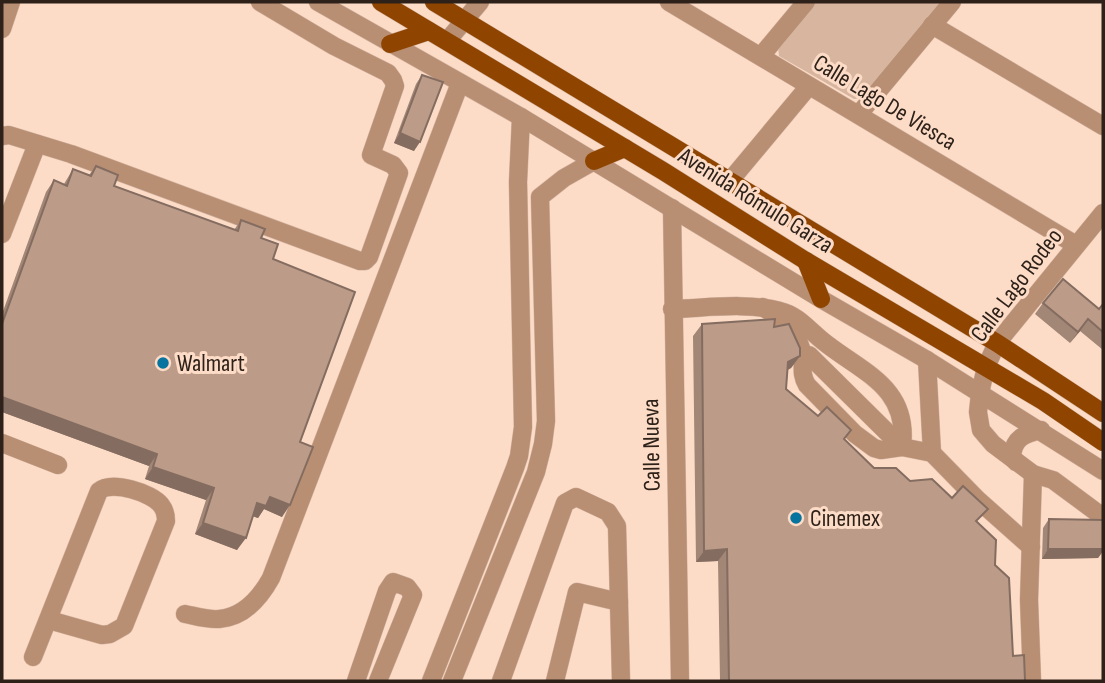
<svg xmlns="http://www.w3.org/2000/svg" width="1105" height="683" viewBox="0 0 1105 683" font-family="'Sofia Sans Condensed',sans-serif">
  <rect width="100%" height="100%" fill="#fddcc7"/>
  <polygon fill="#d7b59f" points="816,2 944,2 864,98 854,99 779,56 778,47"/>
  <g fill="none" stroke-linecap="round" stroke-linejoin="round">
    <defs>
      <g id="minor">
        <polyline points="318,2 521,117 821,299 927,360 1103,471"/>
        <polyline points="669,2 1076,245"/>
        <polyline points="932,25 1103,126"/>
        <polyline points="2,29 11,2"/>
        <polyline points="447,41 480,2"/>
        <polyline points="761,56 806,2"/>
        <polyline points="859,114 952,2"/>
        <polyline points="2,136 9,135 71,154 360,261 365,261 369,257 399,173 393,165 371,155 395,86 393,80 388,73 334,46 260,2"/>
        <polyline points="729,182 809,86"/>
        <polyline points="672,208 680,681"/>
        <polyline points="1103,213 997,343 986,367 980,393 978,412 981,430 993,444 1033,474 1053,480 1103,517"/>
        <polyline points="2,234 37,144"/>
        <path d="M763,307c18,13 38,26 40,51 0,11 -2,17 4,27l48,49 19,14 7,2 21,-3 30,6 45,46 54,48"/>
        <path d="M672,309c35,-1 74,-7 108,2 19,4 32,23 48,34 38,29 81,44 74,102"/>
        <polyline points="809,355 902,447"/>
        <polyline points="927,360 932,453"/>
        <polyline points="2,443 58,465"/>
        <path d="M1016,462l-4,-6c2,-19 13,-22 29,-26"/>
        <path d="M185,614c10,2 23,6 34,5 25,-2 41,-21 52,-41l189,-495"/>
        <path d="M33,657l66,-166c13,-11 53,2 62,14 4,5 5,10 5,16l-42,105 -14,8 -8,1 -53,-15"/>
        <polyline points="356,681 387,591 393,582 407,587 413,595 378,681"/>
        <polyline points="431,681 515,468 519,456 523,427 518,182 521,117"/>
        <polyline points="452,681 536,472 543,444 546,421 540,197 564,178 594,161"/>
        <polyline points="501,681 565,503 576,497 608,512 617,526 621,681"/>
        <polyline points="555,681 577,592 619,602"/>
        <polyline points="1032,681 1029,600 1033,474"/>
      </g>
      <g id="major">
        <polyline points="381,2 663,171 806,261 1043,401 1103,442"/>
        <polyline points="434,2 997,343 1103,413"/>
        <polyline points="390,44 429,31"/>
        <polyline points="594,161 625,148"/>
        <polyline points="806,261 821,299"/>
      </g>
    </defs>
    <use href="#minor" stroke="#d8baa8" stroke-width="19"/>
    <use href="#major" stroke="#d8baa8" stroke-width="19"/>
    <use href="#minor" stroke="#b98f74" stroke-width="18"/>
    <use href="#major" stroke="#8f4500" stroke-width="18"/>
  </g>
  <g fill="#a28676">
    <polygon points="422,75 414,151 394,143 416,84"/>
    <polygon points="96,166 114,186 234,230 241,220 261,238 273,259 300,442 282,517 264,509 258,518 253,516 237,550 195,534 206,500 145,479 149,466 2,412 2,314 46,192 54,180 64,184 73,169 89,175"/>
    <polygon points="1043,303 1099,309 1103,304 1103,350 1080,331 1070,343 1035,314"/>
    <polygon points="702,324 774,327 800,356 791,368 788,370 786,389 845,440 874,468 910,481 978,523 995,565 1013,656 1025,681 720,681 718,561 696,562 693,336"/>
    <polygon points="1049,519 1103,530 1103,551 1098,558 1042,559 1043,528"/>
  </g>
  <g fill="#846d60">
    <polygon points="400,133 420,142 414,151 394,143"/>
    <polygon points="1088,319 1080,331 1070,343 1078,332"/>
    <polygon points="800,356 791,368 780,373 788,362"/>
    <polygon points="2,397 157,454 149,466 2,412"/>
    <polygon points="153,467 214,488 206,500 145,479"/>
    <polygon points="270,497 290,505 282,517 264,509 258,518 249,515 257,503"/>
    <polygon points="203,523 246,538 237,550 195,534"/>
    <polygon points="727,549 718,561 696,562 704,551"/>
    <polygon points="1048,549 1103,549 1103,551 1098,558 1042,559"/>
  </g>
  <g fill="#bc9c89" stroke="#846d60" stroke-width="2">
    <polygon points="422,75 443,82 420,142 400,133"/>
    <polygon points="96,166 118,175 114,186 238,231 241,220 265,229 261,238 278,244 273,259 355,292 300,442 313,447 290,505 270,497 266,506 257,503 246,538 203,523 214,488 153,467 157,454 2,397 2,324 54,180 67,186 73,169 91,176"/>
    <polygon points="1063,279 1099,309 1103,304 1103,332 1088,319 1078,332 1043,303"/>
    <polygon points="775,319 774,327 789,324 800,348 800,356 788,362 786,389 818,416 827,407 851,430 844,439 874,468 896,468 910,481 932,479 952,498 963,486 988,509 976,521 996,540 995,565 1009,578 1013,656 1024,655 1025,681 729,681 727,549 704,551 702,324"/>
    <polygon points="1049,519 1103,520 1103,549 1048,549"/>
  </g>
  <g fill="#07749f" stroke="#fddcc7" stroke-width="2.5">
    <circle cx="163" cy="363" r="7"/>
    <circle cx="796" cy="518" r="7"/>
  </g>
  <g text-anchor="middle" stroke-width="6" stroke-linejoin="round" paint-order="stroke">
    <g font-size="24" fill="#2d2119" stroke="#fddcc7">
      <text transform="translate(885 102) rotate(31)" y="8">Calle Lago De Viesca</text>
      <text transform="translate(756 200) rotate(32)" y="8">Avenida Rómulo Garza</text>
      <text transform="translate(1016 285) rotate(-53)" y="8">Calle Lago Rodeo</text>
      <text transform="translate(651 445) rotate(-91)" y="8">Calle Nueva</text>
    </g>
    <g font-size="24" fill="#2d2119" stroke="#fddcc7" text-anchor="start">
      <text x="177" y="371">Walmart</text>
      <text x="810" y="526">Cinemex</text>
    </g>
  </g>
  <rect width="1105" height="683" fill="none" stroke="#2d2119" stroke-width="7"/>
</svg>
